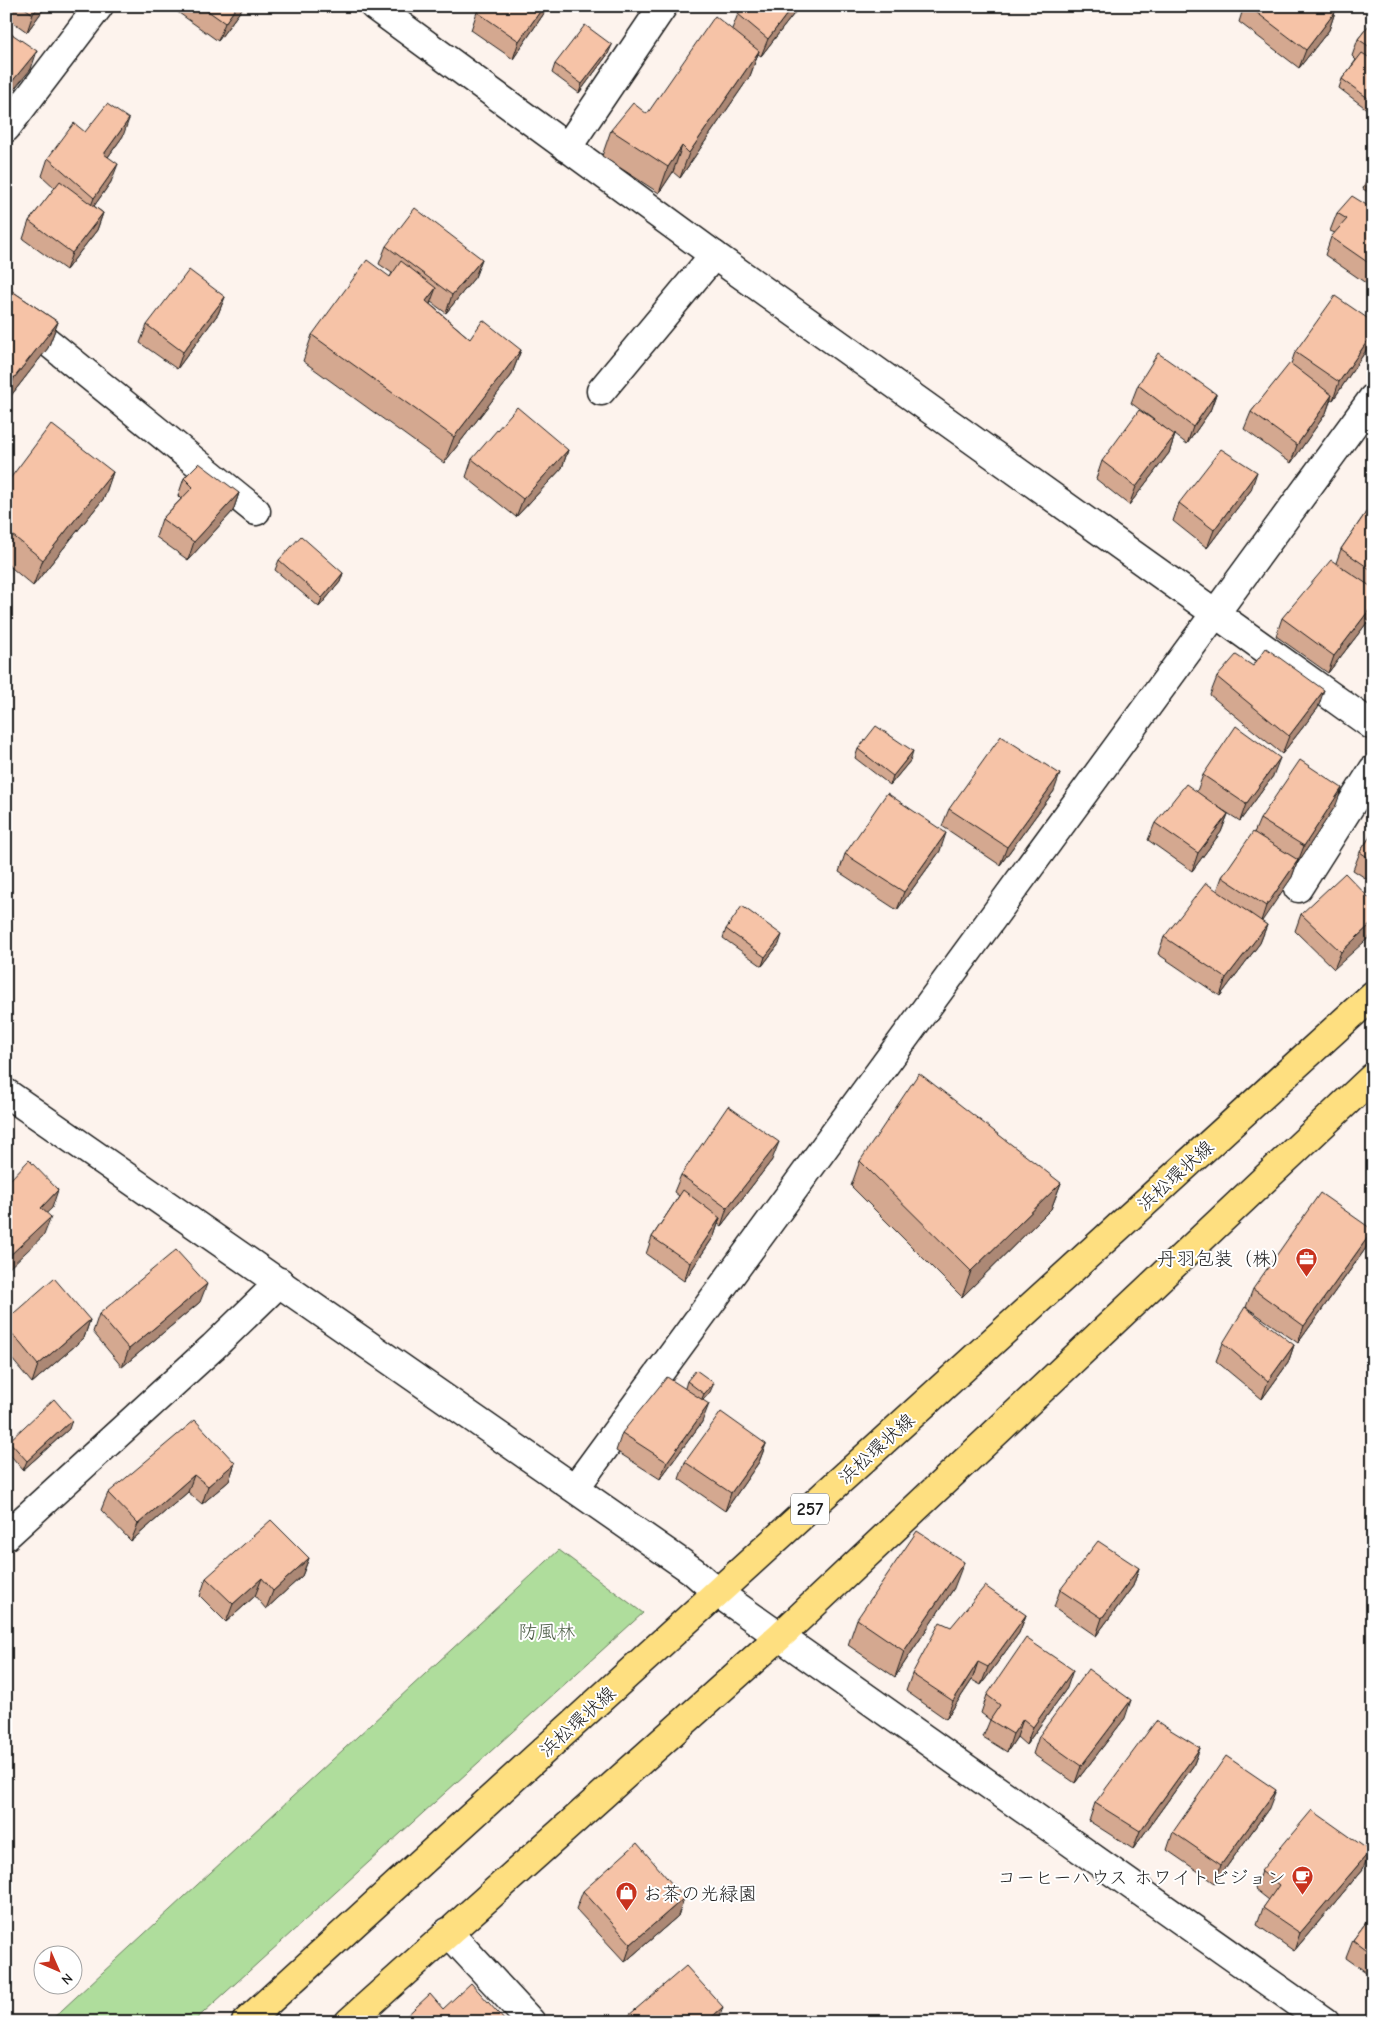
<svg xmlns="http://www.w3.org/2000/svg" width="1379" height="2028" viewBox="0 0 1379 2028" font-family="'Comic Neue','Klee One',sans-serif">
  <rect width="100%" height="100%" fill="#fdf3ed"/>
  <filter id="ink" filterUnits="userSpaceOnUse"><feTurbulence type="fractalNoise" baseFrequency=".02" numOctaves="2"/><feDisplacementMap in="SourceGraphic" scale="10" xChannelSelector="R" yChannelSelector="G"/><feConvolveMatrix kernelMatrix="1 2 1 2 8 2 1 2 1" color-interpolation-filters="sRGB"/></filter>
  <g filter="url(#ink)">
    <polygon fill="#afdd9c" stroke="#667c5c" points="559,1550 643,1613 193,2022 49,2022"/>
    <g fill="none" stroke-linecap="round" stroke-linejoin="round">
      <defs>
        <g id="minor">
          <polyline points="374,6 714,255 1373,726"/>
          <polyline points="6,128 99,6"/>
          <polyline points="567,148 663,6"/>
          <polyline points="6,308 256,511"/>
          <polyline points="601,391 714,255"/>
          <polyline points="1298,888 1373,770"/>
          <polyline points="575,1488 1373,398"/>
          <polyline points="448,1932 531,2022"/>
        </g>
        <g id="tertiary">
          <polyline points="6,1093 693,1571 718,1593 1325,2022"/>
          <polyline points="6,1536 213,1347 280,1282"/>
        </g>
        <g id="trunk">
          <polyline points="246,2022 1373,995"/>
          <polyline points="349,2022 780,1636 1373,1077"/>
        </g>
      </defs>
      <use href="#minor" stroke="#1c1c1c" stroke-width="31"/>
      <use href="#tertiary" stroke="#1c1c1c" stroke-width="31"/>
      <use href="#trunk" stroke="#1c1c1c" stroke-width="31"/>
      <use href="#minor" stroke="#fff" stroke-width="28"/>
      <use href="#tertiary" stroke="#fff" stroke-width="28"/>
      <use href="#trunk" stroke="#fedf80" stroke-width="28"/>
    </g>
    <g fill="#d4a890" stroke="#1c1c1c">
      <polygon points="6,6 46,6 27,32 6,17"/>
      <polygon points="172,6 244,6 218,41 172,8"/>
      <polygon points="481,6 549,6 513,59 471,30 477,12"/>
      <polygon points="744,6 800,6 761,56 758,54 750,76 680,178 673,172 659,193 602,156 611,130 647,114 732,29 738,14"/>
      <polygon points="1244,6 1328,6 1335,12 1329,30 1299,68 1239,22"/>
      <polygon points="1373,20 1373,104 1368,110 1339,88 1342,79 1356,60 1352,56 1358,39"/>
      <polygon points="608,54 579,93 552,73 555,64"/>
      <polygon points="85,132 123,136 108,157 111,182 94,206 103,213 97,230 66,270 23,239 29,221 55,188 42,176 48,158"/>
      <polygon points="1373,166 1373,195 1363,189 1369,171"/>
      <polygon points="1373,209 1373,288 1325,255 1331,237 1335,233 1330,231 1337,213"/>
      <polygon points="386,246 482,259 475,277 446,313 431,302 430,304 470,339 521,350 511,376 444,463 303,361 312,335 390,277 392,273 379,264"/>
      <polygon points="6,287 58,322 48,348 6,402"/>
      <polygon points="225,297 218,314 177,369 140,343 147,325"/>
      <polygon points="1373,322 1373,339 1371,343 1333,400 1331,399 1326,413 1291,463 1244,429 1251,412 1291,364 1295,352"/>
      <polygon points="1138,385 1216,394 1210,411 1187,444 1175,435 1169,453 1129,505 1096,479 1102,461 1165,428 1131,403"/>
      <polygon points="568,450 562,468 516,517 466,477 472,459"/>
      <polygon points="113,472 104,498 33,586 6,563 6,484"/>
      <polygon points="184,478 239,493 233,511 188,560 156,537 162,519 181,499 178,496"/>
      <polygon points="1251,490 1207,548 1173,521 1179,503"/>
      <polygon points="1373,502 1373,615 1328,673 1276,636 1282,618 1336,563 1341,549"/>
      <polygon points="279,560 343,573 340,582 319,607 275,570"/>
      <polygon points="1253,666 1318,708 1282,754 1210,695 1217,677"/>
      <polygon points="858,749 910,761 890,785 855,758"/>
      <polygon points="1203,775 1273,776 1240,821 1218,807 1228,814 1221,832 1192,871 1148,840 1155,823 1197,791"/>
      <polygon points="1054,791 1000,865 942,826 949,809"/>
      <polygon points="1336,805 1297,864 1297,863 1292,877 1261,921 1267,925 1260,943 1220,996 1158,954 1164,937 1217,891 1222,877 1254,833 1260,819"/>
      <polygon points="1373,832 1373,883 1353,870 1360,852"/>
      <polygon points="940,851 897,910 839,872 845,854"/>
      <polygon points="1373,902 1334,969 1295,931 1301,914"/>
      <polygon points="726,929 779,944 762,966 723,938"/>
      <polygon points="772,1160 721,1226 718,1224 714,1236 684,1281 646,1254 652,1237 679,1196 674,1192 681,1175"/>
      <polygon points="860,1161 1061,1183 1051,1209 962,1297 851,1186"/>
      <polygon points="1373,1230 1366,1248 1298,1343 1246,1307 1253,1289"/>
      <polygon points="200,1302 122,1367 93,1332 99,1314"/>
      <polygon points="6,1320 90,1320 84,1338 32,1383 6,1352"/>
      <polygon points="1223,1343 1294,1345 1288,1363 1262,1399 1216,1361"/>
      <polygon points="687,1381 710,1392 703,1400 702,1422 660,1479 616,1451 622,1433 685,1388"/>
      <polygon points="69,1429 23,1470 6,1450 9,1441"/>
      <polygon points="766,1444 759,1462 725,1511 679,1479 685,1462"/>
      <polygon points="235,1463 229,1481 202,1504 188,1492 131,1541 101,1510 108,1493"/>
      <polygon points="309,1558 302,1576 266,1609 255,1596 226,1622 200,1596 206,1578"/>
      <polygon points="1139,1568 1133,1586 1096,1636 1054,1607 1060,1590"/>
      <polygon points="954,1588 895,1677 848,1645 857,1619"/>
      <polygon points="1026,1615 1019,1633 981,1685 972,1680 946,1719 906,1691 912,1674 951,1627"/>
      <polygon points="1067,1688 1026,1745 1017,1737 1007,1752 983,1737 990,1720 981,1713 987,1695"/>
      <polygon points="1125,1718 1075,1783 1033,1754 1039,1736"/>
      <polygon points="1200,1748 1193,1766 1133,1849 1089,1821 1095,1803"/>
      <polygon points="1269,1808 1215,1883 1167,1850 1173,1832"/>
      <polygon points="1370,1851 1363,1869 1294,1951 1257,1925 1263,1908 1269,1900 1255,1889 1261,1871"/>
      <polygon points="583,1891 684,1898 678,1916 625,1962 576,1909"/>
      <polygon points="1373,1913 1373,1977 1346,1958 1353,1940"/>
    </g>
    <g fill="#ac8875" stroke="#1c1c1c">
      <polygon points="39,6 46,6 27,32 33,14"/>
      <polygon points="237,6 244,6 218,41 225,23"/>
      <polygon points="544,6 549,6 513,59 519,41"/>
      <polygon points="793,6 800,6 761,56 768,39"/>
      <polygon points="1335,12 1329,30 1299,68 1306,50"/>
      <polygon points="612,45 608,54 579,93 582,84"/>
      <polygon points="37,51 31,69 6,99 6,89"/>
      <polygon points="759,51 750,76 680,178 689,153"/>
      <polygon points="1373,100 1373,104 1368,110 1372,101"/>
      <polygon points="129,119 123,136 98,171 104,154"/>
      <polygon points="682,146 673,172 659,193 668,167"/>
      <polygon points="118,164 111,182 87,216 94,198"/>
      <polygon points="103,213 97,230 66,270 72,253"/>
      <polygon points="482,259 475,277 446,313 452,295"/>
      <polygon points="436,288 426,314 426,301"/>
      <polygon points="225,297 218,314 177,369 183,352"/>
      <polygon points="58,322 48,348 6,402 6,400 14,378"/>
      <polygon points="1373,333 1373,339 1371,343 1333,400 1339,382"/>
      <polygon points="521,350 511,376 444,463 454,437"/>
      <polygon points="1216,394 1210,411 1187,444 1193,427"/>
      <polygon points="1332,395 1326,413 1291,463 1297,445"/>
      <polygon points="1175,435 1169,453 1129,505 1136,487"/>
      <polygon points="568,450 562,468 516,517 523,499"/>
      <polygon points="113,472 104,498 33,586 43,560"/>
      <polygon points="1257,472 1251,490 1207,548 1214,530"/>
      <polygon points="239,493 233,511 188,560 194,542"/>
      <polygon points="343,573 340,582 319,607 322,598"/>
      <polygon points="1373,605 1373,615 1328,673 1334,656"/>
      <polygon points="1324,690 1318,708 1282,754 1289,736"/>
      <polygon points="913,751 910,761 890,785 893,776"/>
      <polygon points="1280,758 1273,776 1240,821 1246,804"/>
      <polygon points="1060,774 1054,791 1000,865 1007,847"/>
      <polygon points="1342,788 1336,805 1297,864 1304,846"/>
      <polygon points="1228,814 1221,832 1192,871 1198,853"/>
      <polygon points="946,833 940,851 897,910 904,892"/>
      <polygon points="1298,860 1292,877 1260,924 1266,906"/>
      <polygon points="1373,922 1373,934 1334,969 1341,952"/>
      <polygon points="1267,925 1260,943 1220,996 1226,978"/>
      <polygon points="782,935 779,944 762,966 765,957"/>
      <polygon points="779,1142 772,1160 721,1226 727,1208"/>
      <polygon points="1061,1183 1051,1209 962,1297 971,1271"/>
      <polygon points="58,1190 52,1208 34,1225 41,1208"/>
      <polygon points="51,1217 44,1235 6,1271 6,1259"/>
      <polygon points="720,1218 714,1236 684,1281 690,1263"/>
      <polygon points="1373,1230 1366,1248 1298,1343 1304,1326"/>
      <polygon points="207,1284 200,1302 122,1367 129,1349"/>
      <polygon points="90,1320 84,1338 32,1383 38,1365"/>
      <polygon points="1294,1345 1288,1363 1262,1399 1268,1381"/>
      <polygon points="714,1383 710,1392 700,1403 704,1394"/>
      <polygon points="709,1404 702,1422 660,1479 667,1462"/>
      <polygon points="72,1420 69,1429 23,1470 27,1461"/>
      <polygon points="766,1444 759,1462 725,1511 731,1493"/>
      <polygon points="235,1463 229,1481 202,1504 208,1486"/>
      <polygon points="194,1475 188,1492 131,1541 138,1524"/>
      <polygon points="309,1558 302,1576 266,1609 273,1591"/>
      <polygon points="964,1562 954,1588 895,1677 904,1651"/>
      <polygon points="1139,1568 1133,1586 1096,1636 1102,1618"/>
      <polygon points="262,1578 255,1596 226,1622 233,1604"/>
      <polygon points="1026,1615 1019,1633 981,1685 988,1667"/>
      <polygon points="978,1662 972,1680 946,1719 953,1701"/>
      <polygon points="1073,1670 1067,1688 1026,1745 1033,1727"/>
      <polygon points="1131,1700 1125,1718 1075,1783 1081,1766"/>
      <polygon points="1023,1719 1017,1737 1007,1752 1013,1734"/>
      <polygon points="1200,1748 1193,1766 1133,1849 1140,1831"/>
      <polygon points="1276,1790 1269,1808 1215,1883 1221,1865"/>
      <polygon points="1370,1851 1363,1869 1294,1951 1300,1933"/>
      <polygon points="684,1898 678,1916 625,1962 631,1944"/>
      <polygon points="723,2007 718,2022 706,2022"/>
    </g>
    <g fill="#f6c3a7" stroke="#1c1c1c">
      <polygon points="22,6 39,6 33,14"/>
      <polygon points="201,6 237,6 225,23"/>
      <polygon points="481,6 544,6 519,41 477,12"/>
      <polygon points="744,6 793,6 768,39 738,14"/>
      <polygon points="1248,6 1328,6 1335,12 1306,50"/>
      <polygon points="715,16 759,51 689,153 682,146 668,167 611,130 633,103 647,114"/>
      <polygon points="1373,20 1373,49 1358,39"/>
      <polygon points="585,25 612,45 582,84 555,64"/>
      <polygon points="6,30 37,51 6,89"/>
      <polygon points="1362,53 1373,60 1373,100 1372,101 1342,79"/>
      <polygon points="107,104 129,119 104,154 118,164 94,198 48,158 74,123 85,132"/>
      <polygon points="1373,166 1373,173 1369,171"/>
      <polygon points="60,181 103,213 72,253 29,221"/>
      <polygon points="1352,196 1373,209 1373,266 1331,237 1347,219 1337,213"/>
      <polygon points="415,208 482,259 452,295 386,246"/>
      <polygon points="367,260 390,277 401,261 436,288 426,301 470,339 483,320 521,350 454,437 312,335"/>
      <polygon points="189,270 225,297 183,352 147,325"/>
      <polygon points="6,287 58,322 14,378 6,372"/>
      <polygon points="1335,296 1373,322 1373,333 1339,382 1295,352"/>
      <polygon points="1158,353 1216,394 1193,427 1138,385"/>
      <polygon points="1290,363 1332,395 1297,445 1251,412"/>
      <polygon points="517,407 568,450 523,499 472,459"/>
      <polygon points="1139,410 1175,435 1136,487 1102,461"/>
      <polygon points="51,424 113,472 43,560 6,530 6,484"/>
      <polygon points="1221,449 1257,472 1214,530 1179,503"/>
      <polygon points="199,463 239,493 194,542 162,519 193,487 184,478"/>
      <polygon points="1373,502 1373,571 1341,549"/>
      <polygon points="301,536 343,573 322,598 279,560"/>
      <polygon points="1331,560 1373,588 1373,605 1334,656 1282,618"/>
      <polygon points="1266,648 1324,690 1289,736 1217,677 1236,655 1253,666"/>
      <polygon points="876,726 913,751 893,776 858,749"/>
      <polygon points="1236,726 1280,758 1246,804 1203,775"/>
      <polygon points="1001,736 1060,774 1007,847 949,809"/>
      <polygon points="1300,760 1342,788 1304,846 1260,819"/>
      <polygon points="1186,784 1228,814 1198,853 1155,823"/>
      <polygon points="887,793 946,833 904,892 845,854"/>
      <polygon points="1253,832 1298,860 1266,906 1222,877"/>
      <polygon points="1373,832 1373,861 1360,852"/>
      <polygon points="1345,873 1373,902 1373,922 1341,952 1301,914"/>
      <polygon points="1206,883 1267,925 1226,978 1164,937"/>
      <polygon points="742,906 782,935 765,957 726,929"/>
      <polygon points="919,1073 1061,1183 971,1271 860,1161"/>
      <polygon points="728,1106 779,1142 727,1208 681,1175"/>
      <polygon points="29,1160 58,1190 41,1208 51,1217 6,1259 6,1179 9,1181"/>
      <polygon points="683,1190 720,1218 690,1263 652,1237"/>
      <polygon points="1320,1193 1373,1230 1304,1326 1253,1289"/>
      <polygon points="176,1250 207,1284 129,1349 99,1314"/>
      <polygon points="54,1278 90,1320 38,1365 6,1326 6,1320"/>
      <polygon points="1245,1307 1294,1345 1268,1381 1223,1343"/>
      <polygon points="696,1370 714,1383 704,1394 687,1381"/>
      <polygon points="667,1377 709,1404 667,1462 622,1433"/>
      <polygon points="54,1399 72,1420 27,1461 9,1441"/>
      <polygon points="721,1412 766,1444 731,1493 685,1462"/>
      <polygon points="195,1420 235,1463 208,1486 194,1475 138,1524 108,1493"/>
      <polygon points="271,1520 309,1558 273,1591 262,1578 233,1604 206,1578"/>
      <polygon points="917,1531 964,1562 904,1651 857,1619"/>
      <polygon points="1098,1541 1139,1568 1102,1618 1060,1590"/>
      <polygon points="985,1586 1026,1615 988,1667 978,1662 953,1701 912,1674 940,1622 951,1627"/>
      <polygon points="1026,1638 1073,1670 1033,1727 1023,1719 1013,1734 990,1720 1000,1705 987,1695"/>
      <polygon points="1088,1669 1131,1700 1081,1766 1039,1736"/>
      <polygon points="1156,1721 1200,1748 1140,1831 1095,1803"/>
      <polygon points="1226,1756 1276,1790 1221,1865 1173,1832"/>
      <polygon points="1312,1810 1370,1851 1300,1933 1263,1908 1279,1885 1261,1871"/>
      <polygon points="637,1843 684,1898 631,1944 583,1891"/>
      <polygon points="1373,1913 1373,1955 1353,1940"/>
      <polygon points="686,1966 723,2007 706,2022 621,2022"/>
      <polygon points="471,1983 506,2022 400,2022 430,1994 443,2009"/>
    </g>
  </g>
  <defs>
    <symbol id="office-pin" viewBox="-11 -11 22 30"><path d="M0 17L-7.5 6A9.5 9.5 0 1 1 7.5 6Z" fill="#c8321e" stroke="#fff"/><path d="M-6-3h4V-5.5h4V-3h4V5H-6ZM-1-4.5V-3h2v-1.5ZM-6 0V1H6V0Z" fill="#fff"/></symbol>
    <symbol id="cafe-pin" viewBox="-11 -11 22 30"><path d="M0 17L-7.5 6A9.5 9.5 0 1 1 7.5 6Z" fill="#c8321e" stroke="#fff"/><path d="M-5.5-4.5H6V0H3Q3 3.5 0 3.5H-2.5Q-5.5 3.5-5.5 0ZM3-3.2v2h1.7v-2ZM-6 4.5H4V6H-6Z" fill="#fff"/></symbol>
    <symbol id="shop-pin" viewBox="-11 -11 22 30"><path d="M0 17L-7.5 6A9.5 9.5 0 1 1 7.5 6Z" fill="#c8321e" stroke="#fff"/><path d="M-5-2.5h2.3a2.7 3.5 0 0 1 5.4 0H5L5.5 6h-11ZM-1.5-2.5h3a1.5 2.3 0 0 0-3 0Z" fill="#fff"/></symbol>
  </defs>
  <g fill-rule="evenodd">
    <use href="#office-pin" x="1294" y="1246" width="25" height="34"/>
    <use href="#cafe-pin" x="1290" y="1864" width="25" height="34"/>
    <use href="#shop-pin" x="614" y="1880" width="25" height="34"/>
  </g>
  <g text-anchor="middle" stroke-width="4" stroke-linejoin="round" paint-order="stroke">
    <rect fill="#fff" stroke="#606060" stroke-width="1" x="791" y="1493.5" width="38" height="31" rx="4"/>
    <g font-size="18" font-weight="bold" fill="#1c1c1c">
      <text x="810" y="1515">257</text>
    </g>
    <g font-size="19" fill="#1c1c1c" stroke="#fff">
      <text transform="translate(1175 1175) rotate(-42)" y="7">浜松環状線</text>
      <text transform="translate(876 1448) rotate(-42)" y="7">浜松環状線</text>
      <text transform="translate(577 1721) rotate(-42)" y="7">浜松環状線</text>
    </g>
    <g font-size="19" fill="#1c1c1c" stroke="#fff" text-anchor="end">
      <text x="1290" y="1265">丹羽包装（株）</text>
      <text x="1286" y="1884">コーヒーハウス ホワイトビジョン</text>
      <text x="643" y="1900" text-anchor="start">お茶の光緑園</text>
    </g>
    <g font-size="19" fill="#4f6049" stroke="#fff">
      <text x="547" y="1638">防風林</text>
    </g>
  </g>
  <rect width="1379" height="2028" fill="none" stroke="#fff" stroke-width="25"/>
  <rect x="12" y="12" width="1354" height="2003" fill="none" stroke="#1c1c1c" stroke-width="2" filter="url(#ink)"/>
  <g transform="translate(58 1970) rotate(135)"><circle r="24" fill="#ffffff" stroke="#a4a4a4"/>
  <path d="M0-4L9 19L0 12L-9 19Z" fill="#c8321e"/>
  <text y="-8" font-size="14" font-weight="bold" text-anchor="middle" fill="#1c1c1c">N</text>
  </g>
</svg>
